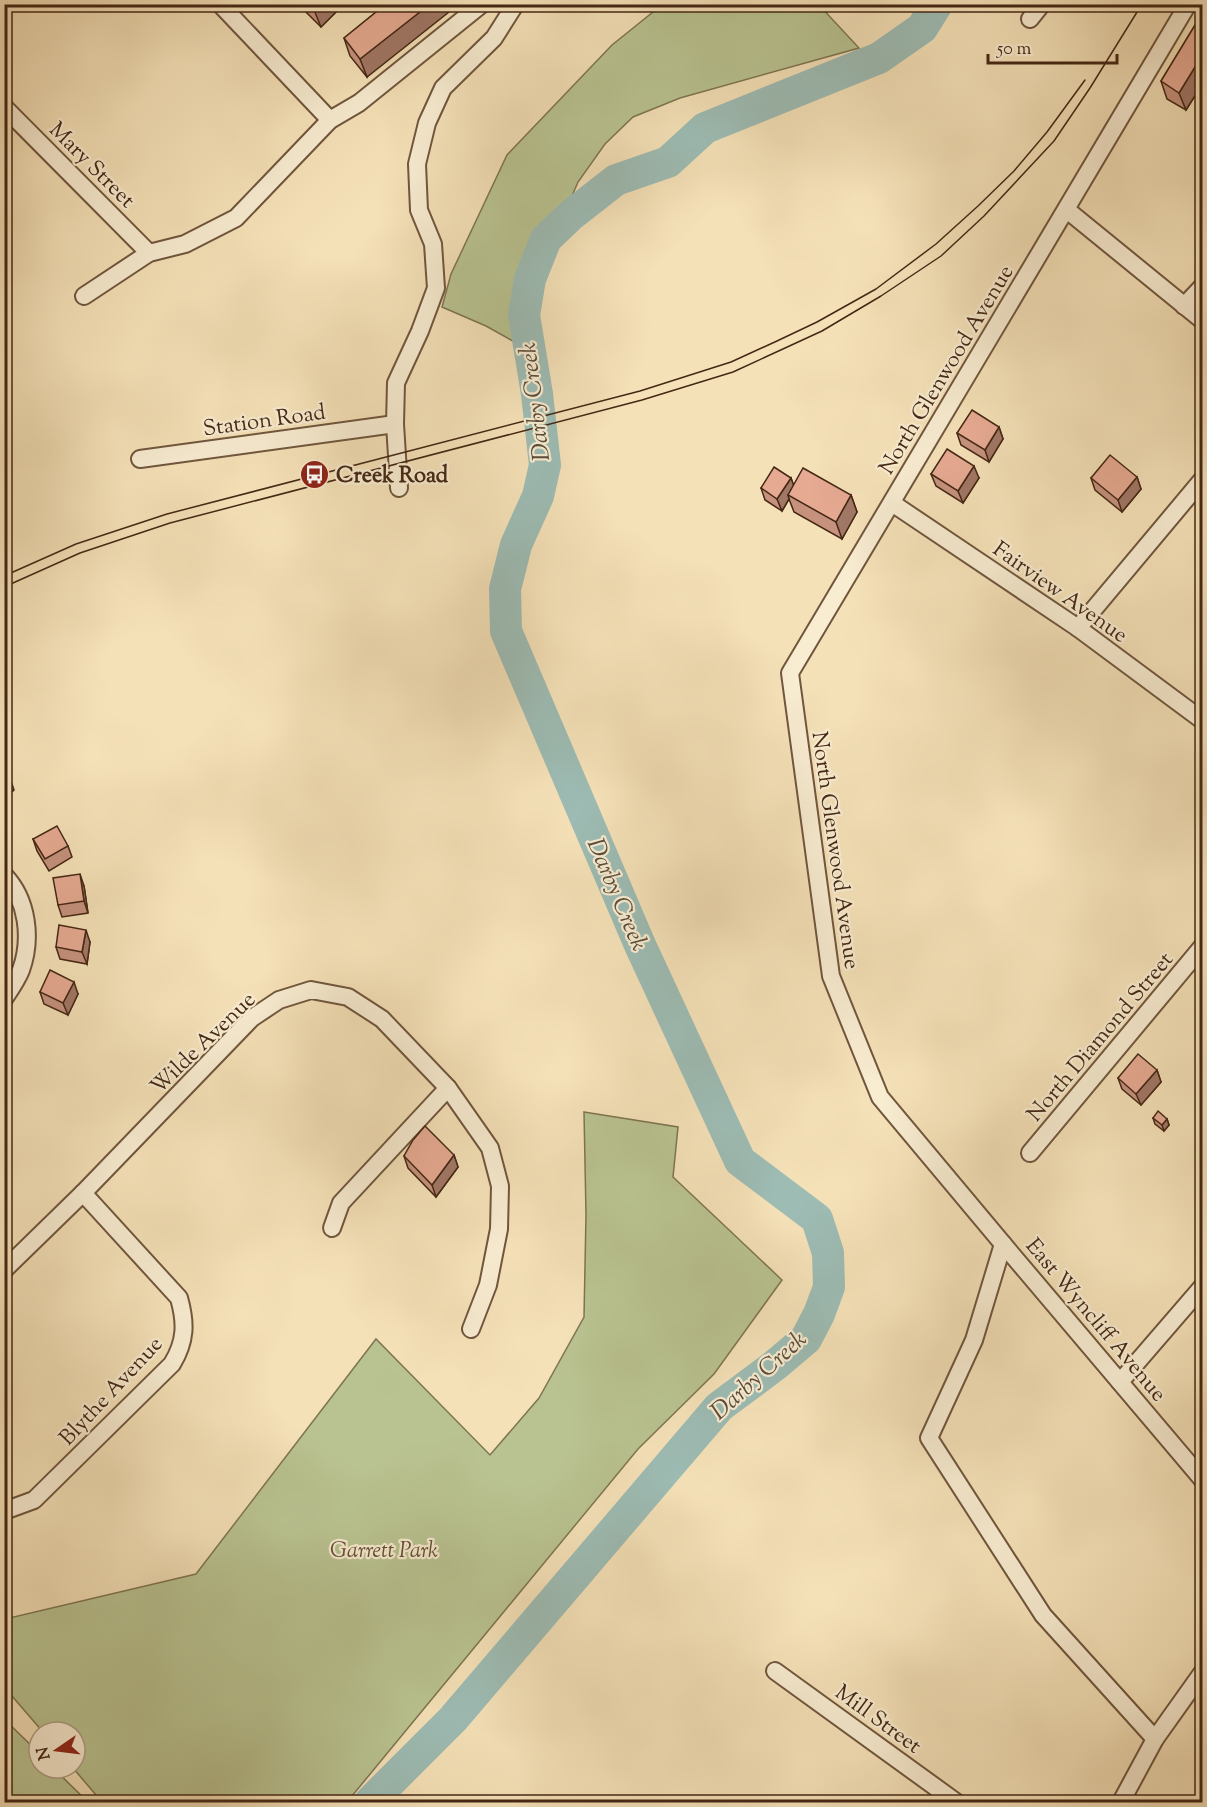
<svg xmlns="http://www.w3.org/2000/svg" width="1207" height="1807" viewBox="0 0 1207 1807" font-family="'Sorts Mill Goudy',serif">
  <rect width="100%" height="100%" fill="#f5e1b8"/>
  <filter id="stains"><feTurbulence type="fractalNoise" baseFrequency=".00333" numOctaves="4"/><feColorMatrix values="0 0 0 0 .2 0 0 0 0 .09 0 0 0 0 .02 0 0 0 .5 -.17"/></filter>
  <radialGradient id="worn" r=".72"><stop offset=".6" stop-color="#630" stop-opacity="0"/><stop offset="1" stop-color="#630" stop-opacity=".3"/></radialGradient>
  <g fill="#b9c391" stroke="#7e7552" stroke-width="1.5">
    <polygon points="663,4 819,5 859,48 680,98 633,117 605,144 578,182 543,263 540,304 529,350 486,326 442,307 451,274 507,155 612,45"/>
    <polygon points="584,1112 678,1127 673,1177 782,1280 714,1374 638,1449 347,1802 102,1802 73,1768 75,1768 75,1732 43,1732 5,1688 5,1619 196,1574 376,1339 490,1455 539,1398 584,1317 586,1215"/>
    <polygon points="4,1719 39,1753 39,1768 53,1768 88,1802 5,1802"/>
  </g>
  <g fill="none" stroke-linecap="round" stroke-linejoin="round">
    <polyline stroke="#9dbcb4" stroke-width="32" points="370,1802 453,1719 719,1407 774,1366 806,1339 819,1314 829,1287 828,1253 817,1219 740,1161 640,945 506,631 505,589 516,545 538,496 545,465 537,394 524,315 530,279 546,239 570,216 616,180 668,162 705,128 879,58 922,28 937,4"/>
    <defs>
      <g id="minor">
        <polyline points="220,4 330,120"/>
        <polyline points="1030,19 1042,4"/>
        <polyline points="4,107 149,253"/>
        <polyline points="1067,210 1202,320"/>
        <polyline points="84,296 149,253 185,244 236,218 330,120 359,103 482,4"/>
        <polyline points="1184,306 1202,287"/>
        <polyline points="140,459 395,424"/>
        <polyline points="399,488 395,424 396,383 420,331 436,288 433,244 419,210 417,164 427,123 443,88 494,38 513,8 509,4"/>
        <polyline points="892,503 1078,628 1202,720"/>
        <polyline points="1078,628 1202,480"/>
        <path d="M4,875c24,25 28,64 17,95 -4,10 -11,20 -17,29"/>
        <polyline points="1030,1153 1202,947"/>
        <polyline points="332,1228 341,1203 448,1088"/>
        <polyline points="1003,1244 1202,1479"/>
        <polyline points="4,1270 83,1193 252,1018 279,1000 311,990 348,997 382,1019 448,1088 490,1148 500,1186 499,1229 488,1285 471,1329"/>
        <polyline points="1120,1382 1202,1287"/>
        <path d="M4,1511l30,-11 138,-136c14,-23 14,-41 7,-66l-96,-105"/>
        <polyline points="775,1671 956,1802"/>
        <polyline points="1155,1739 1043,1615 929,1438 974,1340 1003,1244 880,1097 831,976 790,673 1188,4"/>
        <polyline points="1121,1802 1155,1739 1202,1673"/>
      </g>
    </defs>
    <use href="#minor" stroke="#70563d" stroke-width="20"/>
    <use href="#minor" stroke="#f8ecd1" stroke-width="16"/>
    <g stroke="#442714" stroke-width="1.5">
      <polyline points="4,576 76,544 167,514 640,391 731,362 777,341 817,322 876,289 936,244 978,206 1014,171 1047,132 1085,80"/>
      <polyline points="4,587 80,553 170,523 642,400 733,372 822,331 881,296 941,256 984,216 1054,141 1090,88 1142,4"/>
    </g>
  </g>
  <g fill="#c6927e" stroke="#442714" stroke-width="1.5">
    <polygon points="301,4 344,4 321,27 302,8"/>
    <polygon points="386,4 367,77 350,56 344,38"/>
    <polygon points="1203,12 1203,83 1186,110 1167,99 1161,81"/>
    <polygon points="999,427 1003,439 989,462 961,445 957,433"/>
    <polygon points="931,474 979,478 963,503 936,486"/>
    <polygon points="1137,477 1141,489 1122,512 1095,490 1091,478"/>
    <polygon points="791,478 793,484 851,495 857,512 842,539 794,512 789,499 782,511 765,500 761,488"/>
    <polygon points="33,839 68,846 72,857 49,871 37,851"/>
    <polygon points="84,886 88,913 62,917 58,905"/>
    <polygon points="90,942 87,964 60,959 56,947"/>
    <polygon points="40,992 78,994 68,1015 44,1004"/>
    <polygon points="1157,1070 1161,1082 1141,1105 1122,1089 1118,1078"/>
    <polygon points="1153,1118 1167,1119 1169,1125 1164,1131 1155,1124"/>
    <polygon points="454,1155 458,1167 436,1197 408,1168 404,1156"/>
  </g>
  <g fill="#a17766" stroke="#442714" stroke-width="1.5">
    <polygon points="319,4 344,4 321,27 314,10"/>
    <polygon points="430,4 459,4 367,77 360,59"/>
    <polygon points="1203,54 1203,83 1186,110 1179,93"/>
    <polygon points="999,427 1003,439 989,462 985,450"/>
    <polygon points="974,466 979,478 963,503 958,491"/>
    <polygon points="1137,477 1141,489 1122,512 1118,500"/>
    <polygon points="791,478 795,489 788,495 789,499 782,511 777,499"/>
    <polygon points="851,495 857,512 842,539 836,522"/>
    <polygon points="10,778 14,790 4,799 4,783"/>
    <polygon points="80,874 84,886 88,913 84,901"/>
    <polygon points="86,930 90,942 87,964 82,952"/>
    <polygon points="74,982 78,994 68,1015 63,1003"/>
    <polygon points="1157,1070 1161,1082 1141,1105 1136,1094"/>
    <polygon points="1167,1119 1169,1125 1164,1131 1162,1125"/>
    <polygon points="454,1155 458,1167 436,1197 432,1185"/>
  </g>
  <g fill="#e6aa92" stroke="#442714" stroke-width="1.5">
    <polygon points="309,4 319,4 314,10"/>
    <polygon points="386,4 430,4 360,59 344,38"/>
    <polygon points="1203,12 1203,54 1179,93 1161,81"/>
    <polygon points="972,410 999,427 985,450 957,433"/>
    <polygon points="947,449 974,466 958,491 931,474"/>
    <polygon points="1110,455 1137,477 1118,500 1091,478"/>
    <polygon points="774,467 791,478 777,499 761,488"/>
    <polygon points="803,468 851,495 836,522 788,495"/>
    <polygon points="4,773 10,778 4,783"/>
    <polygon points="57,826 68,846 45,859 33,839"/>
    <polygon points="80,874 84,901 58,905 53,878"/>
    <polygon points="59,925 86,930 82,952 56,947"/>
    <polygon points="50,970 74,982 63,1003 40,992"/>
    <polygon points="1138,1054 1157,1070 1136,1094 1118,1078"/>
    <polygon points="1158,1111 1167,1119 1162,1125 1153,1118"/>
    <polygon points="425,1126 454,1155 432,1185 404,1156 413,1140"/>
  </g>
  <defs>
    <symbol id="bus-disc" viewBox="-11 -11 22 22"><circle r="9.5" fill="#8f2418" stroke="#f8ecd1"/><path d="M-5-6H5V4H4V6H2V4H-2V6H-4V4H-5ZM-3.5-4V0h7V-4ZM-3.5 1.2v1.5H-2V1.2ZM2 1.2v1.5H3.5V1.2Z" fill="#fff"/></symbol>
  </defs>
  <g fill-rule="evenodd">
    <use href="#bus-disc" x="298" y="458" width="33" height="33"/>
  </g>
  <g text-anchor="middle" stroke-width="4.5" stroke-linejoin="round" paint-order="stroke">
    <g font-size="22" fill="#442714" stroke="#f8ecd1">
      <text transform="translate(93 164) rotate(45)" y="8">Mary Street</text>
      <text transform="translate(945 369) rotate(-59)" y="8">North Glenwood Avenue</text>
      <text transform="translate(264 419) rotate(-8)" y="8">Station Road</text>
      <text transform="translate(1061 591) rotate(35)" y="8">Fairview Avenue</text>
      <text transform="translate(837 850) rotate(82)" y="8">North Glenwood Avenue</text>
      <text transform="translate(1099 1036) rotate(-50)" y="8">North Diamond Street</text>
      <text transform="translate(202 1042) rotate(-44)" y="8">Wilde Avenue</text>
      <text transform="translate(1097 1319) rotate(50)" y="8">East Wyncliff Avenue</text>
      <text transform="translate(110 1390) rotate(-47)" y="8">Blythe Avenue</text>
      <text transform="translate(879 1718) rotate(36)" y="8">Mill Street</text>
    </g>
    <g font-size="22" font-weight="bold" fill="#442714" stroke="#f8ecd1" text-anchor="start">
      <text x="336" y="482">Creek Road</text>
    </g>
    <g font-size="22" font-style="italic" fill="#614e33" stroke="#f8ecd1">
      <text x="384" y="1557">Garrett Park</text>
    </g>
    <g font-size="24" font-style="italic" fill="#5a4c3c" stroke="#f8ecd1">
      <text transform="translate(534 402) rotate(-97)" y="8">Darby Creek</text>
      <text transform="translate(618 894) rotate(67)" y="8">Darby Creek</text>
      <text transform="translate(758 1375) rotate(-42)" y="8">Darby Creek</text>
    </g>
  </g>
  <rect width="1207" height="1807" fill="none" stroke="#f5e1b8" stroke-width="24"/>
  <rect x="6" y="6" width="1195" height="1795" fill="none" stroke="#442714" stroke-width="3"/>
  <rect x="12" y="12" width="1183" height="1783" fill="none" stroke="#442714" stroke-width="1.5"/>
  <g transform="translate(57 1750) rotate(256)"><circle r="28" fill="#f8ecd1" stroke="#b09d85" stroke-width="1.5"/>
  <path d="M0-4.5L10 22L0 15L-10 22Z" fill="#8f2418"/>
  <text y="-9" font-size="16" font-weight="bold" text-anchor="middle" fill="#442714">N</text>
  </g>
  <path d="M988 54v9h129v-9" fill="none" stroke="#442714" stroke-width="3"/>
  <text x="997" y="54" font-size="18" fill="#442714" stroke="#f8ecd1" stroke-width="4.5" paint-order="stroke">50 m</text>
  <rect width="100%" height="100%" filter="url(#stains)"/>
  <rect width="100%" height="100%" fill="url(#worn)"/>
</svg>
